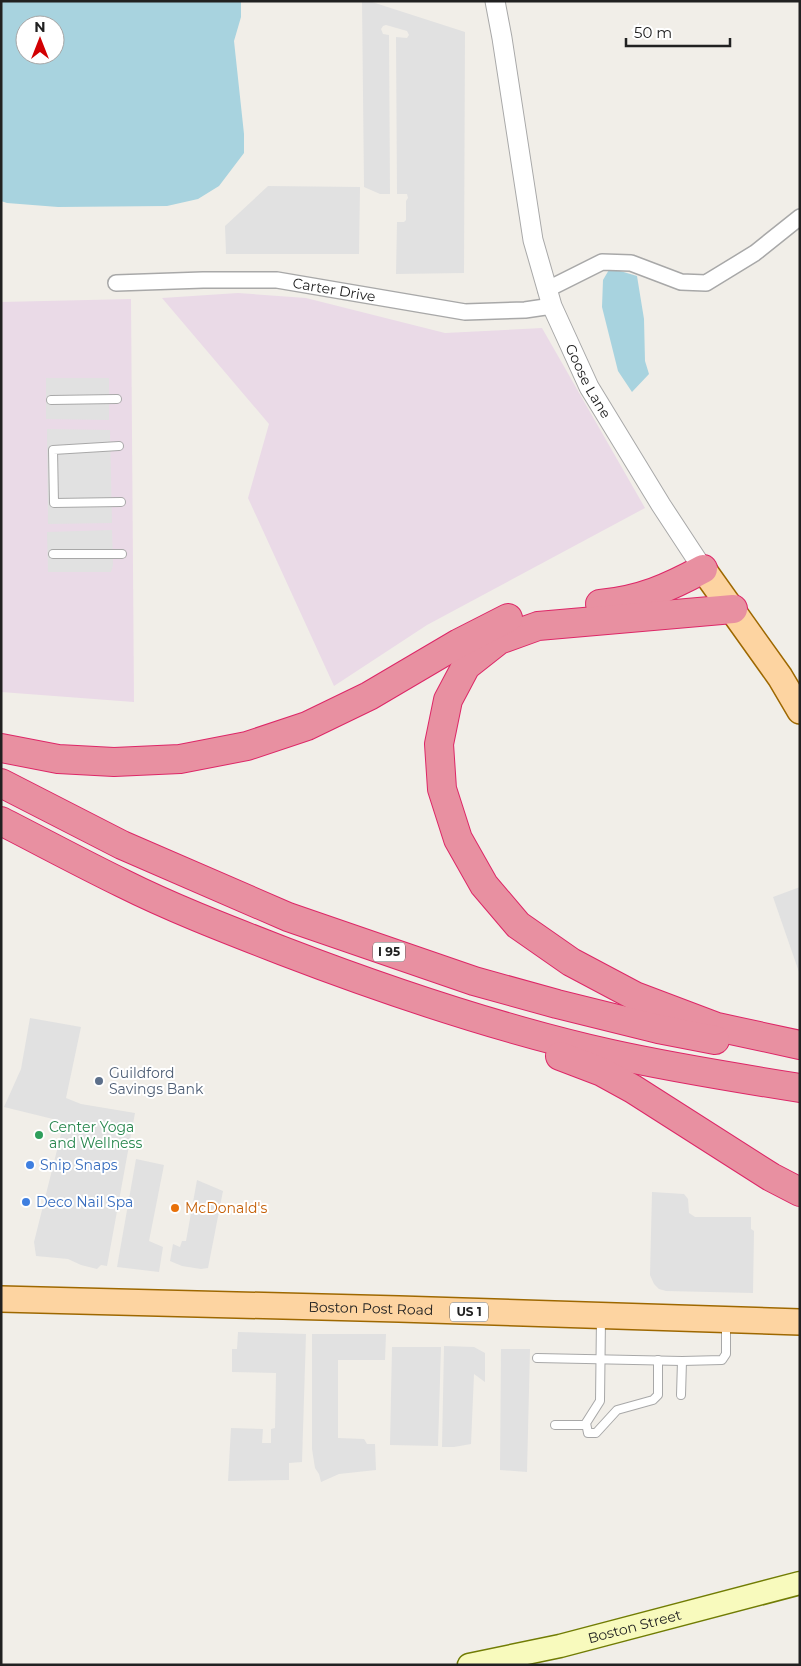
<svg xmlns="http://www.w3.org/2000/svg" width="801" height="1666" viewBox="0 0 801 1666" font-family="Montserrat,sans-serif">
  <rect width="100%" height="100%" fill="#f1eee8"/>
  <g fill="#eadae7">
    <polygon points="238,293 306,298 445,333 542,328 645,508 427,625 334,686 248,498 269,424 162,298"/>
    <polygon points="131,299 134,702 1,692 1,302"/>
  </g>
  <g fill="#e1e1e1">
    <polygon points="362,1 369,1 465,32 464,273 396,274 397,222 404,222 406,220 406,201 408,198 407,194 397,194 396,37 407,38 409,35 407,31 386,25 383,26 381,29 383,34 389,35 390,194 380,194 364,187"/>
    <polygon points="268,186 360,187 359,254 226,254 225,226"/>
    <polygon points="46,378 109,378 109,420 46,419"/>
    <polygon points="47,429 110,430 112,523 48,524"/>
    <polygon points="112,530 113,565 111,572 48,572 47,532"/>
    <polygon points="800,887 800,975 773,897"/>
    <polygon points="30,1018 81,1027 66,1098 81,1104 135,1113 107,1266 101,1265 97,1269 81,1265 68,1259 36,1256 34,1242 63,1126 61,1121 4,1107 21,1069"/>
    <polygon points="136,1159 164,1165 149,1241 163,1247 159,1272 117,1267"/>
    <polygon points="197,1180 223,1191 208,1268 201,1269 182,1266 170,1261 173,1244 180,1247 182,1241 186,1241"/>
    <polygon points="652,1192 684,1194 688,1199 689,1213 695,1217 751,1217 751,1229 754,1231 753,1293 666,1291 659,1289 654,1284 650,1275"/>
    <polygon points="238,1332 306,1334 302,1462 289,1463 289,1480 228,1481 231,1428 263,1429 262,1443 271,1443 271,1429 275,1428 276,1373 232,1372 232,1349 237,1349"/>
    <polygon points="312,1334 386,1334 385,1360 338,1360 338,1438 364,1439 367,1444 375,1444 376,1470 339,1474 321,1482 319,1474 315,1468 312,1449"/>
    <polygon points="444,1346 474,1347 485,1353 485,1382 474,1374 471,1444 454,1447 442,1447"/>
    <polygon points="392,1347 441,1347 438,1446 390,1445"/>
    <polygon points="501,1349 530,1349 527,1472 500,1470"/>
  </g>
  <g fill="#a8d3df" fill-rule="evenodd">
    <path d="M1,1h240v16l-7,24 10,93v19l-25,33 -21,13 -31,7 -109,1 -51,-4 -6,-2zM25,25h30v30h-30z"/>
    <polygon points="610,268 637,276 644,319 645,361 649,374 632,392 618,371 602,307 603,280"/>
  </g>
  <g fill="none" stroke-linecap="round" stroke-linejoin="round">
    <defs>
      <g id="service">
        <polyline points="51,400 117,399"/>
        <polyline points="119,446 53,450 54,503 121,502"/>
        <polyline points="53,554 122,554"/>
        <polyline points="601,1318 600,1401 586,1423 588,1433 596,1433 617,1410 653,1400 658,1395 658,1360"/>
        <polyline points="537,1358 682,1361 722,1360 726,1354 726,1322"/>
        <polyline points="681,1395 682,1361"/>
        <polyline points="555,1425 585,1425"/>
      </g>
      <g id="minor">
        <path id="s1" d="M116,283l87,-3h74l188,32 60,-2 27,-4"/>
        <polyline points="546,290 602,262 631,263 681,282 706,283 755,253 800,217"/>
      </g>
      <g id="tertiary">
        <path id="s2" d="M495,1l7,37 31,202 19,66 37,81 72,118 42,64"/>
      </g>
      <g id="secondary">
        <path id="s3" d="M469,1665l91,-19 240,-63"/>
      </g>
      <g id="primary">
        <polyline points="703,569 780,677 800,711"/>
        <path id="s4" d="M1,1299l398,10 401,13"/>
      </g>
      <g id="motorway">
        <path d="M600,604c41,-4 68,-16 103,-35"/>
        <polyline points="733,609 538,626 499,640 466,666 448,700 439,744 442,789 458,839 484,885 518,925 571,962 635,996 717,1027 800,1045"/>
        <polyline points="1,748 58,759 114,762 180,759 247,746 307,726 369,696 459,643 508,618"/>
        <polyline points="1,783 122,845 288,917 474,981 557,1004 658,1029 715,1040"/>
        <path d="M1,821c41,21 80,42 121,62 52,26 107,47 161,68 107,41 217,78 328,103 63,14 126,24 189,34"/>
        <polyline points="560,1056 602,1072 633,1089 771,1177 800,1192"/>
      </g>
    </defs>
    <use href="#service" stroke="#a8a8a8" stroke-width="10"/>
    <use href="#minor" stroke="#a8a8a8" stroke-width="18"/>
    <use href="#tertiary" stroke="#a8a8a8" stroke-width="21"/>
    <use href="#secondary" stroke="#717c04" stroke-width="25"/>
    <use href="#primary" stroke="#9e6800" stroke-width="28"/>
    <use href="#motorway" stroke="#dd2767" stroke-width="30"/>
    <use href="#service" stroke="#fff" stroke-width="8"/>
    <use href="#minor" stroke="#fff" stroke-width="15"/>
    <use href="#tertiary" stroke="#fff" stroke-width="19"/>
    <use href="#secondary" stroke="#f8fabd" stroke-width="22"/>
    <use href="#primary" stroke="#fdd4a1" stroke-width="25"/>
    <use href="#motorway" stroke="#e890a1" stroke-width="28"/>
  </g>
  <circle fill="#5c6f8a" stroke="#fff" stroke-width="2" cx="99" cy="1081" r="5"/>
  <circle fill="#2e9e5b" stroke="#fff" stroke-width="2" cx="39" cy="1135" r="5"/>
  <g fill="#3f7fe0" stroke="#fff" stroke-width="2">
    <circle cx="30" cy="1165" r="5"/>
    <circle cx="26" cy="1202" r="5"/>
  </g>
  <circle fill="#e8710a" stroke="#fff" stroke-width="2" cx="175" cy="1208" r="5"/>
  <g text-anchor="middle" stroke-width="4" stroke-linejoin="round" paint-order="stroke">
    <g fill="#fff" stroke="#646464" stroke-width="1">
      <rect x="373" y="942.5" width="32" height="19" rx="4"/>
      <rect x="450" y="1302.5" width="38" height="19" rx="4"/>
    </g>
    <g font-size="12" font-weight="bold" fill="#212121">
      <text x="389" y="956">I 95</text>
      <text x="469" y="1316">US 1</text>
    </g>
    <g font-size="14" fill="#212121" stroke="#fff">
      <text dy="5" stroke="none"><textPath href="#s1" startOffset="219">Carter Drive</textPath></text>
      <text dy="5" stroke="none"><textPath href="#s2" startOffset="394">Goose Lane</textPath></text>
      <text dy="5" stroke="none"><textPath href="#s4" startOffset="370">Boston Post Road</textPath></text>
      <text dy="5" stroke="none"><textPath href="#s3" startOffset="170">Boston Street</textPath></text>
    </g>
    <g font-size="14" fill="#4e5e75" stroke="#fff" text-anchor="start">
      <text x="109" y="1078">Guildford<tspan x="109" dy="16">Savings Bank</tspan></text>
    </g>
    <g font-size="14" fill="#27864d" stroke="#fff" text-anchor="start">
      <text x="49" y="1132">Center Yoga<tspan x="49" dy="16">and Wellness</tspan></text>
    </g>
    <g font-size="14" fill="#366cbe" stroke="#fff" text-anchor="start">
      <text x="40" y="1170">Snip Snaps</text>
      <text x="36" y="1207">Deco Nail Spa</text>
    </g>
    <g font-size="14" fill="#c56008" stroke="#fff" text-anchor="start">
      <text x="185" y="1213">McDonald's</text>
    </g>
  </g>
  <rect width="801" height="1666" fill="none" stroke="#212121" stroke-width="5"/>
  <g transform="translate(40 40)"><circle r="24" fill="#ffffff" stroke="#a6a6a6"/>
  <path d="M0-4L9 19L0 12L-9 19Z" fill="#d20003"/>
  <text y="-8" font-size="14" font-weight="bold" text-anchor="middle" fill="#212121">N</text>
  </g>
  <path d="M626 38v8h104v-8" fill="none" stroke="#212121" stroke-width="2.5"/>
  <text x="634" y="38" font-size="15" fill="#212121" stroke="#ffffff" stroke-width="4" paint-order="stroke">50 m</text>
</svg>
